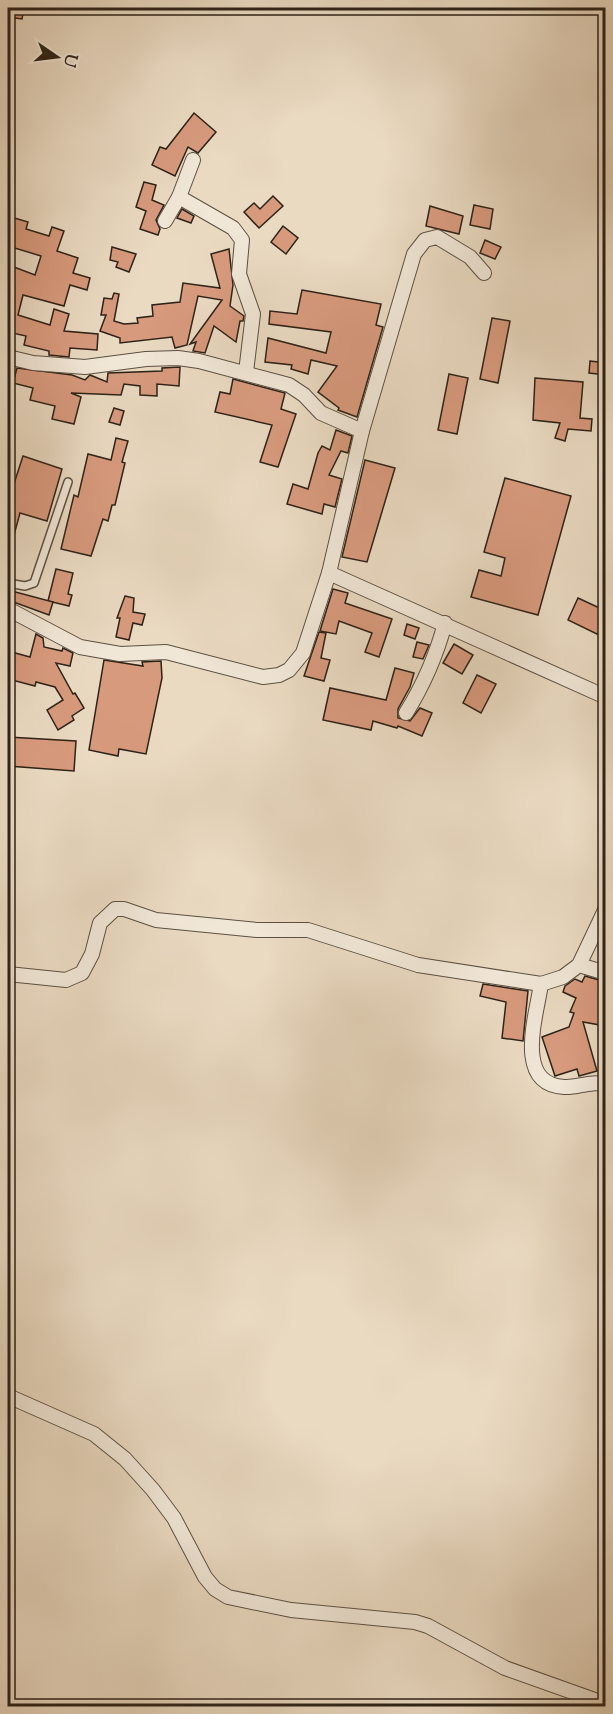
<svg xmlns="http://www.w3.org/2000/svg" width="613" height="1714" viewBox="0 0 613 1714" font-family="'Sorts Mill Goudy',serif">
  <rect width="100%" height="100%" fill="#eadac2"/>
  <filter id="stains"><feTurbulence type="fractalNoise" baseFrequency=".00333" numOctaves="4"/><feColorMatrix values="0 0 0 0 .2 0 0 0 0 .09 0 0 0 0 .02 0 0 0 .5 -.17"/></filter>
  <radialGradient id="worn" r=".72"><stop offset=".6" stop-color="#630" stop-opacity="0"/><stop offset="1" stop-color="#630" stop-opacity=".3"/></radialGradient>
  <g fill="#d89a7d" stroke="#2d2218" stroke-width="1.5">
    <polygon points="8,8 24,8 22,19 8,17"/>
    <polygon points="194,113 216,132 198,153 188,147 175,176 152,165 160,147 166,149"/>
    <polygon points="144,182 156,185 152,200 164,205 156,220 160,229 158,235 140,229 146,211 136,207"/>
    <polygon points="273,196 283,206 259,228 244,212 254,203 260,209"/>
    <polygon points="474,205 493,209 490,229 470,225"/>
    <polygon points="430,206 463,216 459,234 426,226"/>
    <polygon points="182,209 194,216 191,223 177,218"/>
    <polygon points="11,217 28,222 26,229 49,236 52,227 64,231 57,251 78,258 73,273 90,278 87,290 70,285 64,306 23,295 18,315 50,325 54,309 69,314 64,331 98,334 97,350 70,348 69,357 49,355 49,351 24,345 26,336 8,332 8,292 14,267 35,275 41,256 8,246"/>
    <polygon points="283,226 298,238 286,254 271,242"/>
    <polygon points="485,240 501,247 495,259 480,253"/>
    <polygon points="112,247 136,254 129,272 116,267 118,262 110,260"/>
    <polygon points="229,249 233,285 230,306 244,316 243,321 240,321 236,342 214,326 205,353 193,351 196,342 190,344 222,300 198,296 187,345 175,348 172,337 120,343 120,338 100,331 106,315 101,315 104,298 112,299 114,293 119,294 114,321 124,324 138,323 137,318 153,316 152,305 180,302 183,283 220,288 211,254"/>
    <polygon points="302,290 381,304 376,325 383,327 357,417 338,410 339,408 318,392 337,366 311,360 308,374 291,369 292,365 265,362 268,338 326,353 331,332 269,324 270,311 297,314"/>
    <polygon points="492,318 510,321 498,383 480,379"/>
    <polygon points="590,361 606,363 606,375 589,373"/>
    <polygon points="180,367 179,386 157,384 157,396 140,395 140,386 124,384 121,395 71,393 81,397 74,424 52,419 55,406 30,400 33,388 13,383 17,368 72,375 85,380 90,375 107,382 108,373 162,371 162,368"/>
    <polygon points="449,374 468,378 457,434 438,430"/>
    <polygon points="535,378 583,382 580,418 592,419 591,431 568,429 565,441 555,438 560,423 533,420"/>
    <polygon points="233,379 285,393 281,409 296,414 278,467 260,462 272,425 215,412 220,392 230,394"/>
    <polygon points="114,408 124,411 120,425 109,422"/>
    <polygon points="336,430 352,436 348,453 341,451 329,475 342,479 335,507 324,504 322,514 287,504 293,484 308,489 318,453 322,446 330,450"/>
    <polygon points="116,438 128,441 122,462 125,463 115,505 112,505 108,521 103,519 91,556 61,549 74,495 78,497 88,454 111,460"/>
    <polygon points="23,456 62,469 47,521 20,513 11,546 8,545 10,496"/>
    <polygon points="365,460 395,468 367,562 342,557"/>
    <polygon points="505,478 571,496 538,615 471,597 479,570 501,576 505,558 484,552"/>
    <polygon points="56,569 73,573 68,594 72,595 69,606 48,601"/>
    <polygon points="333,589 348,593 345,603 392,619 379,657 365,652 372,633 339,621 336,634 320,631"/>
    <polygon points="8,590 53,602 49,615 8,600"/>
    <polygon points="125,596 134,598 133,612 145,614 142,625 133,623 129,640 116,637 120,618 117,618"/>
    <polygon points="578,598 606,611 606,627 601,636 568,620"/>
    <polygon points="407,624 419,628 415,639 404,635"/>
    <polygon points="319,632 326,633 321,658 330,660 324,681 304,676"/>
    <polygon points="36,634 43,638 44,647 62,651 63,648 73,653 70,666 56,663 73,694 75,693 84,708 72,716 74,720 58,730 47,710 63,700 55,687 36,682 35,686 8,679 8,651 30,657"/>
    <polygon points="417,642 429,645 423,659 413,657"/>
    <polygon points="454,644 473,655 462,674 443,663"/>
    <polygon points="104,660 143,666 142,662 161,661 162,678 146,754 119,749 118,756 89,750"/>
    <polygon points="395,668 414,673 410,687 398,709 398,718 410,721 420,708 432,713 422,736 398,726 397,728 373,721 371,730 323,720 330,688 386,700"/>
    <polygon points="477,675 496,684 481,713 463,703"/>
    <polygon points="8,737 76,741 74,771 8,766"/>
    <polygon points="585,976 606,982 601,1000 606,1001 606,1026 583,1022 597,1071 579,1076 577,1069 555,1076 542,1037 569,1027 574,1013 570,1012 576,998 563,992 565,986 575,979 582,982"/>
    <polygon points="483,984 528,991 523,1041 502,1038 506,1002 480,996"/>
  </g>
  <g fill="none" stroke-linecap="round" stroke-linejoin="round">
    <defs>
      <polyline id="lane" points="8,583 25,586 34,583 68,482"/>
      <g id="street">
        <polyline points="179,197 193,160"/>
        <polyline points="165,221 179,197 233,228 242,240 239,274 253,314 246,372"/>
        <polyline points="8,357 33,363 85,367 146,359 178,358 199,361 289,385 304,395 321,413 362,431"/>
        <polyline points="329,573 606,697"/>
        <polyline points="8,609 80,647 120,654 166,652 263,677 279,675 289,670 303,653 329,573 362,431 414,254 425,240 437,237 470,257 484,273"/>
        <path d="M406,713c18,-29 30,-56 39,-90"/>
        <polyline points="579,965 606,973"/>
        <polyline points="8,974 66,980 82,973 92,954 100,923 115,909 124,909 156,920 257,930 308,930 418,965 541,984 563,977 579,965 606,908"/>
        <path d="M541,984c-4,30 -28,100 23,103 15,1 26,-7 42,-2"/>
        <polyline points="8,1396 94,1434 125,1459 153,1490 174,1518 205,1577 215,1589 228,1597 291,1610 415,1622 428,1626 505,1668 606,1704"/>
      </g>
    </defs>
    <use href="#lane" stroke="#5c5042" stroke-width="10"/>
    <use href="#street" stroke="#5c5042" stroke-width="16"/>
    <use href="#lane" stroke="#f1e7d7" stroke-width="7"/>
    <use href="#street" stroke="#f1e7d7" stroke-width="14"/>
  </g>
  <rect width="613" height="1714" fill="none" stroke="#eadac2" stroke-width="30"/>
  <rect x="9" y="9" width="595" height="1696" fill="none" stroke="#2d2218" stroke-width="3"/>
  <rect x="15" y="15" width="583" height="1684" fill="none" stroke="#2d2218" stroke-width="1.5"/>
  <g transform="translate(57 57) rotate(104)" stroke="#f1e7d7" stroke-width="4.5" paint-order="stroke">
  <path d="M0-4.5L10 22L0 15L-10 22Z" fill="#2d2218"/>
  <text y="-9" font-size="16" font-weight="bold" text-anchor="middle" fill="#2d2218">U</text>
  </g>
  <rect width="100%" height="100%" filter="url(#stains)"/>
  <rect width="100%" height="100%" fill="url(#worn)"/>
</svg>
